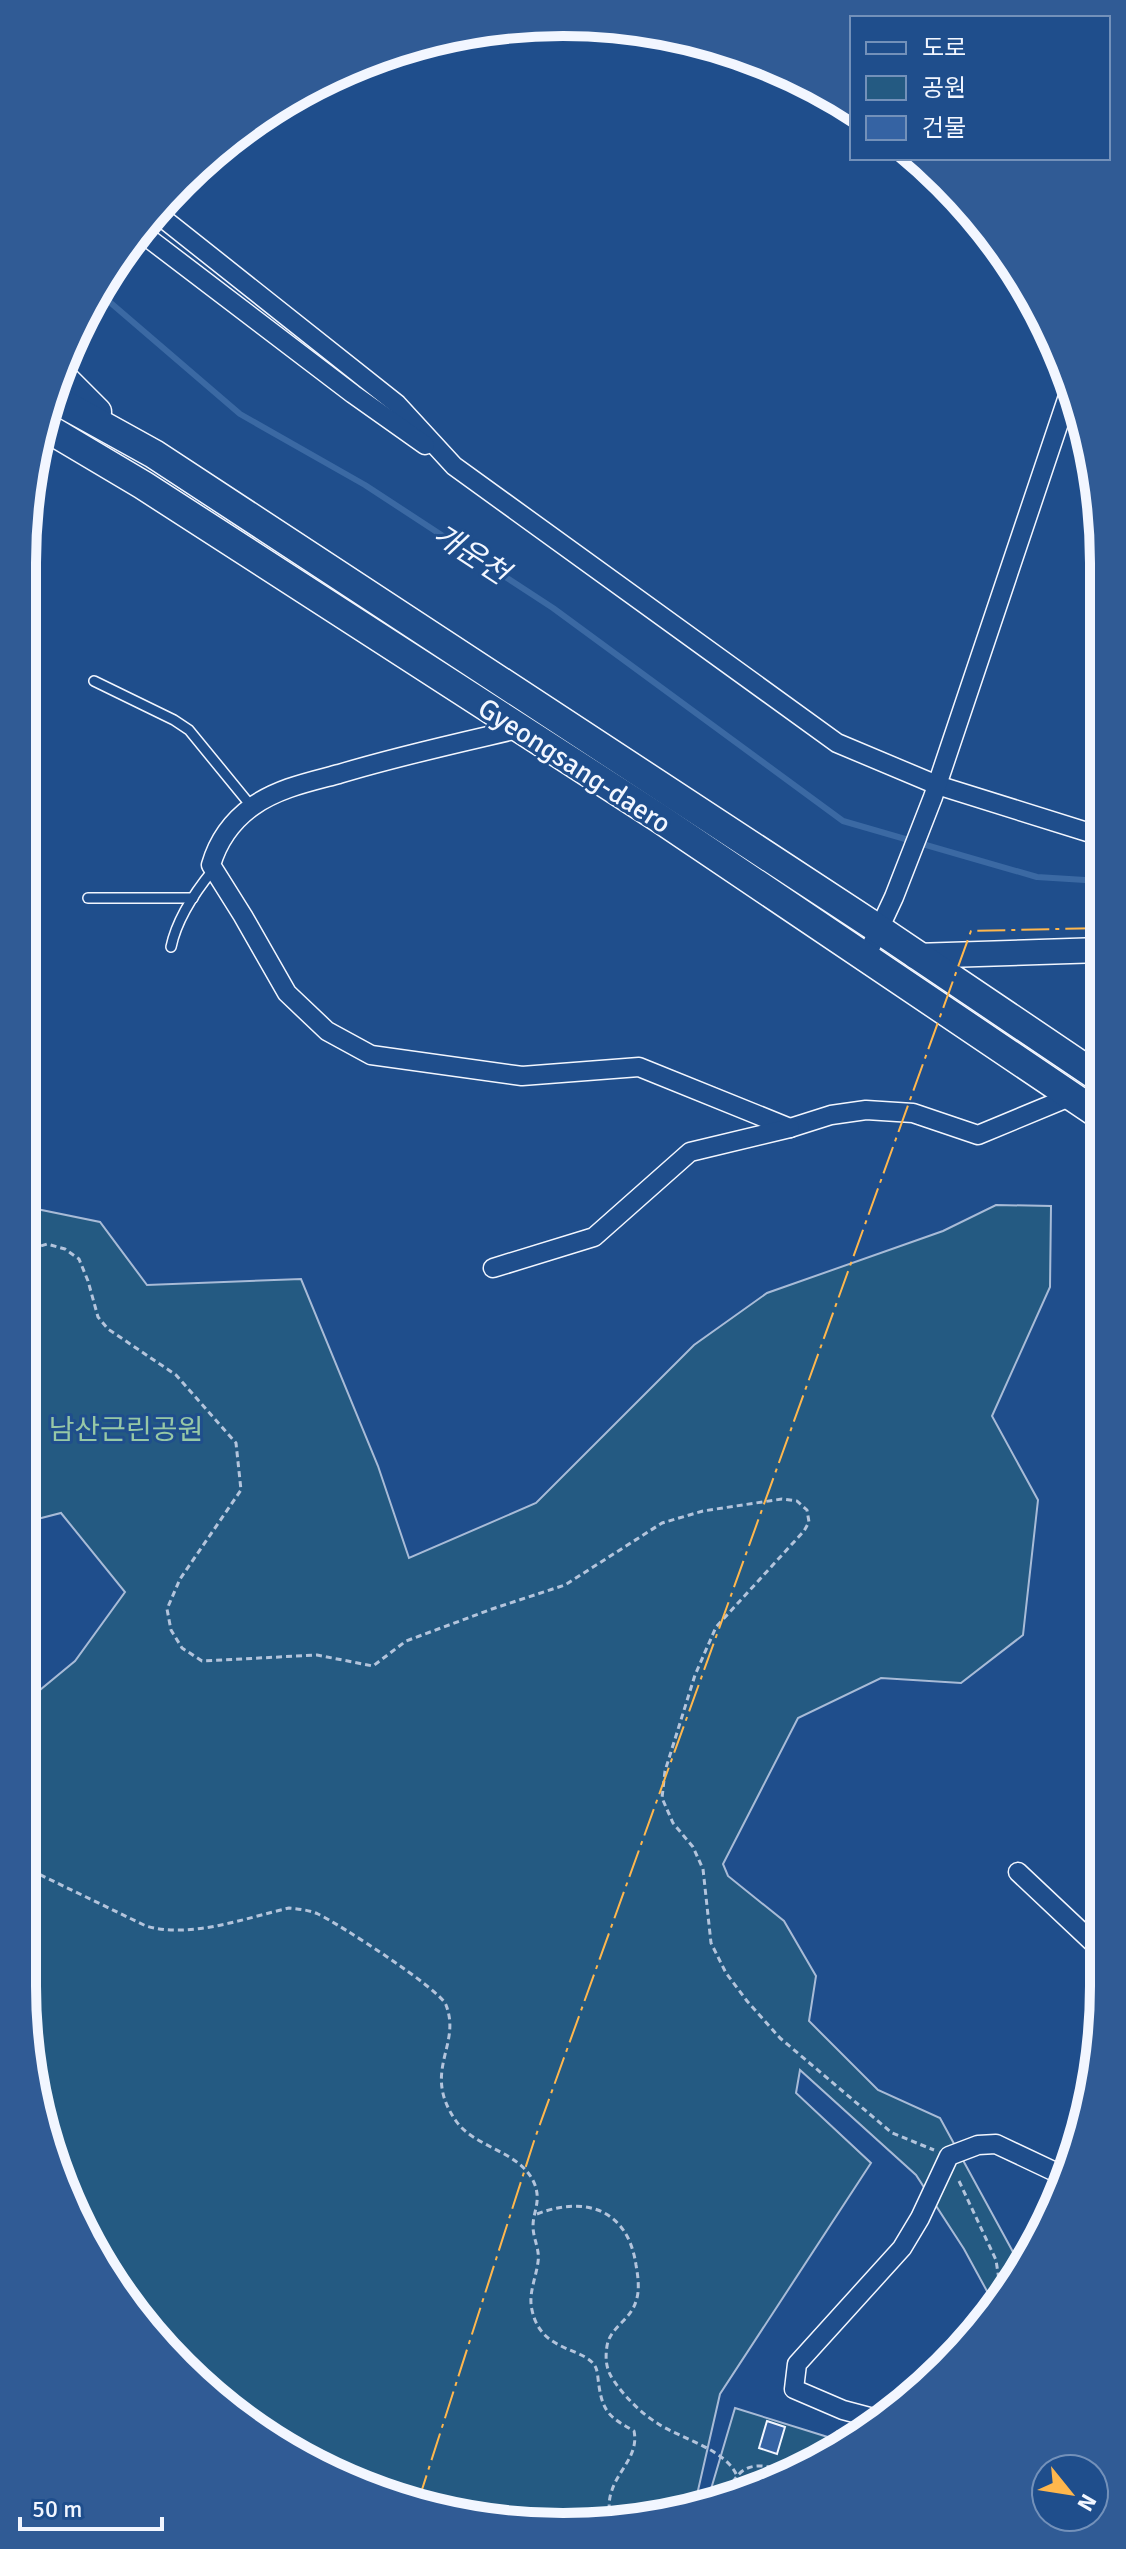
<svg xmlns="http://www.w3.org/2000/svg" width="1126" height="2549" viewBox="0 0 1126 2549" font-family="Signika,'Noto Sans KR',sans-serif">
  <rect width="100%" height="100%" fill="#1f4e8c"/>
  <g fill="#245a82" stroke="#a8bbd7" stroke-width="2">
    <polygon points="996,1205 1051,1206 1050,1287 992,1416 1038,1500 1023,1635 961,1683 881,1678 798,1718 723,1864 728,1876 784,1921 816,1976 809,2021 878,2090 940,2118 1019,2263 994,2304 964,2249 916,2175 800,2070 796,2093 871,2163 720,2394 694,2508 634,2522 458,2517 293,2455 156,2342 94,2256 51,2160 22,1986 22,1714 40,1690 75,1661 125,1592 61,1513 22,1523 22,1206 100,1222 147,1285 301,1279 378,1466 409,1558 536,1503 694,1345 767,1293 943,1231"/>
    <path d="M735,2408l112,35c-31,26 -101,53 -141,63z"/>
  </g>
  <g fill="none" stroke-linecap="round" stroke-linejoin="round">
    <polyline stroke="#3b69a3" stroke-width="6" points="98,292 240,414 365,485 553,608 843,821 1037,877 1101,881"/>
  </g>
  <polygon fill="#3563a3" stroke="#f2f6ff" stroke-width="2" points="767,2421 785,2427 777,2454 759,2448"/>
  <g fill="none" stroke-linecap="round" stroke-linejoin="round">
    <defs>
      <g id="lane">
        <polyline points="94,681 174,720 189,730 252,807"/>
        <polyline points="88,898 193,898"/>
        <path d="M171,947c6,-29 24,-55 42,-77"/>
      </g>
      <g id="street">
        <polyline points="155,212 397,404 454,466 837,743 937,785 1100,836"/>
        <polyline points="139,231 353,394 425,445"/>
        <path d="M518,729c-60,14 -120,27 -179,45 -30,8 -60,14 -86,32 -21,15 -35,35 -42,59l32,51 44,77 40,38 44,24 151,21 117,-9 151,61 41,-13 35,-5 47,3 65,22 94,-39"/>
        <polyline points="866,957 894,897 933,797 1071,387"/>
        <polyline points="493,1268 594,1237 690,1152 790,1128"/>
        <polyline points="1018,1872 1104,1953"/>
        <polyline points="877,2419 843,2410 794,2389 797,2364 902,2248 920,2218 949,2156 978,2145 996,2144 1068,2178"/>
      </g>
      <polyline id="secondary" points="915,956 1101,950"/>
      <g id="primary">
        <polyline points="58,373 97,412"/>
        <polyline points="51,397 154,454 880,930 1101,1079"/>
        <polyline points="42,425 143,485 659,818 1101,1116"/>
      </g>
    </defs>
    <use href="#lane" stroke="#f2f6ff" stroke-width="12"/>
    <use href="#street" stroke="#f2f6ff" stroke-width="21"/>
    <use href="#secondary" stroke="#f2f6ff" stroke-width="27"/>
    <use href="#primary" stroke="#f2f6ff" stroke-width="31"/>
    <g stroke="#b3c4dc" stroke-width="3" stroke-dasharray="6 4" stroke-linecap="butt">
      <polyline points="22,1252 47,1244 65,1249 79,1259 88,1281 98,1317 108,1329 176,1375 236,1443 241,1490 180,1579 167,1609 171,1630 182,1648 202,1661 317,1655 373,1666 406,1641 492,1609 565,1585 662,1523 703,1511 782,1499 797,1501 807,1510 809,1522 804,1531 716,1627 695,1675 665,1771 662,1798 673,1823 693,1847 703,1869 711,1943 726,1973 747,2001 780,2038 892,2133 934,2150"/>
      <path d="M22,1866l124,60c45,13 99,-8 143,-18 10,1 20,2 29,6 21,10 122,75 128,91 16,41 -25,66 10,116 20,28 66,30 79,64 6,17 -2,27 -2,41 0,13 7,23 5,36 -2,16 -10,32 -6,48 9,44 54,36 64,58 2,5 2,13 3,18 4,27 12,32 35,45 5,24 -15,38 -22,59 -4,10 -3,21 -2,32"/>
      <polyline points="959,2181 996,2260 1001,2293"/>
      <path d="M537,2214c49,-19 91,-4 99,51 2,11 4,26 0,36 -5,19 -26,26 -29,45 -2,13 -1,24 7,35 11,16 27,32 43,42 24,16 69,26 80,53"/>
      <polyline points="831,2456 838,2429"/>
      <path d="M726,2501c11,-42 32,-39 67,-28"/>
    </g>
    <use href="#lane" stroke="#1f4e8c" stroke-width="9"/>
    <use href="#street" stroke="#1f4e8c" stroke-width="18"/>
    <use href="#secondary" stroke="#1f4e8c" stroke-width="24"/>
    <use href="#primary" stroke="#1f4e8c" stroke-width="28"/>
    <polyline stroke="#ffb74d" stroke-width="2" stroke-dasharray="28 6 4 6" stroke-linecap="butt" points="418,2502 535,2138 971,931 1101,928"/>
  </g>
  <g text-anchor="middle" stroke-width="6" stroke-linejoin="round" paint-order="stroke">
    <g font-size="28" fill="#f2f6ff" stroke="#1f4e8c">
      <text transform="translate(575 765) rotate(33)" y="10">Gyeongsang-daero</text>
    </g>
    <g font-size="28" fill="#97c8a6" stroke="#1f4e8c">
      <text x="126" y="1439">남산근린공원</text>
    </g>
    <g font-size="30" font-style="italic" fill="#f2f6ff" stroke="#1f4e8c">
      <text transform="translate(471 554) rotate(33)" y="10">개운천</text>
    </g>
  </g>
  <path d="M0 0H1126V2549H0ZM563 36H563A527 527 0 0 1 1090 563V1986A527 527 0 0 1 563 2513H563A527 527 0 0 1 36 1986V563A527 527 0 0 1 563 36Z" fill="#305b95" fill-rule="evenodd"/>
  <path fill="none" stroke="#f2f6ff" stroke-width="10" d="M563 36H563A527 527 0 0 1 1090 563V1986A527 527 0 0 1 563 2513H563A527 527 0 0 1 36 1986V563A527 527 0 0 1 563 36Z"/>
  <rect x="850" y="16" width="260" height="144" fill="#1f4e8c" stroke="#7391ba" stroke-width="2"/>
  <rect x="866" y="42" width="40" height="12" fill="#1f4e8c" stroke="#7391ba" stroke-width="2"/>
  <text x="922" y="56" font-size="24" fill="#f2f6ff">도로</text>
  <rect x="866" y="76" width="40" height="24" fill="#245a82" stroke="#7391ba" stroke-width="2"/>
  <text x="922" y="96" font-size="24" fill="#f2f6ff">공원</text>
  <rect x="866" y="116" width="40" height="24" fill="#3563a3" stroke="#7391ba" stroke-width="2"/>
  <text x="922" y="136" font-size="24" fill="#f2f6ff">건물</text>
  <g transform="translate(1070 2493) rotate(120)"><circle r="38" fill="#1f4e8c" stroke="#7391ba" stroke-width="2"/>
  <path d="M0-6L14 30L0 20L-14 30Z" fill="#ffb74d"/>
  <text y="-12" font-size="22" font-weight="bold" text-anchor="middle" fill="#f2f6ff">N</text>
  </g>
  <path d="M20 2517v12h142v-12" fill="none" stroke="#f2f6ff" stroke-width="4"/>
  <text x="32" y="2517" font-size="24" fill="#f2f6ff" stroke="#1f4e8c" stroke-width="6" paint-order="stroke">50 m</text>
</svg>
